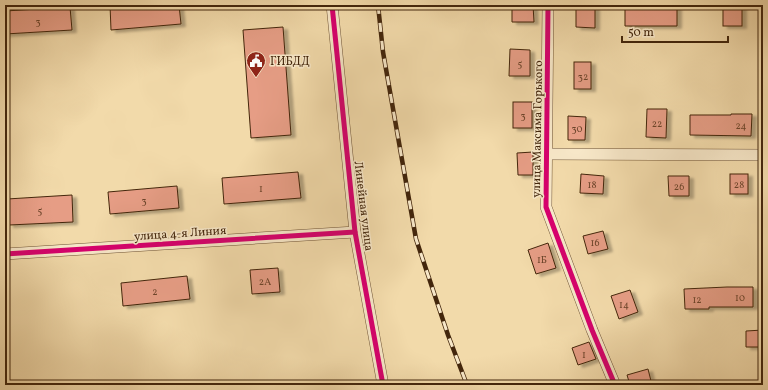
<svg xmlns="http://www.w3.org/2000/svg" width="768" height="390" viewBox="0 0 768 390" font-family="Vollkorn,serif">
  <defs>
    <filter id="shadow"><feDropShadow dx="4.5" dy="2.5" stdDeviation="1" flood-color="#0004"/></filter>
  </defs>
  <rect width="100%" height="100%" fill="#f2daaa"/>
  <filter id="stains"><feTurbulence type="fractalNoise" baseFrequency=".005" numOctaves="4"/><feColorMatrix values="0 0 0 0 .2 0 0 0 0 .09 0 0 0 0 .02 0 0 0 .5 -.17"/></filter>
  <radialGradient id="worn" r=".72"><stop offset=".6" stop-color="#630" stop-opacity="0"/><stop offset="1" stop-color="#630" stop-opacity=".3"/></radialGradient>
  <g fill="#e69d85" stroke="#43260c" filter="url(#shadow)">
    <polygon points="110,5 179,5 181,24 111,30"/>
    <polygon points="512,5 533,5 534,22 512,22"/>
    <polygon points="655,5 677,5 677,26 625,26 625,7 655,7"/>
    <polygon points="576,6 595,7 595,28 576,27"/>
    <rect x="723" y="6" width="19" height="20"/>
    <polygon points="70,7 72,30 5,34 5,11"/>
    <polygon points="283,27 291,135 251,138 243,30"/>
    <polygon points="510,49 530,50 530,76 509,76"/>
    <rect x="574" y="62" width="17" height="27"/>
    <rect x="513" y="102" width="19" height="26"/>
    <polygon points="647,109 667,109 666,138 646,137"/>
    <polygon points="731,114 752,114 751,136 690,135 690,115 731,115"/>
    <polygon points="568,116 586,117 585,140 568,140"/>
    <polygon points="533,152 533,175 518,175 517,153"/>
    <polygon points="298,172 301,198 224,204 222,178"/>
    <polygon points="581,174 604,176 603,194 580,193"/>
    <rect x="730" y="174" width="18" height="20"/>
    <polygon points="668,176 689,176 689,196 669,196"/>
    <polygon points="177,186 179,208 110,214 108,192"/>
    <polygon points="72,195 73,222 9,225 7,199"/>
    <polygon points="603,231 608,249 588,254 583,236"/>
    <polygon points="548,243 556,268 536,274 528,250"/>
    <polygon points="278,268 280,292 252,294 250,270"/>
    <polygon points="187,276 190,299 123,306 121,283"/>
    <polygon points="727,287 753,287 753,307 709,307 709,309 685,309 684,289"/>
    <polygon points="630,290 638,312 619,319 611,296"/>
    <polygon points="763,330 763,347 746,347 746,331"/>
    <polygon points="589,342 596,359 578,365 572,348"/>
    <polygon points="648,369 652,385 630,385 627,375"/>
  </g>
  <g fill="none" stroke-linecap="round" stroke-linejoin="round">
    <defs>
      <g id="minor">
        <polyline points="332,5 355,232 383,385"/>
        <polyline points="548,5 546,207 592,330 615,385"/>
        <polyline points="547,154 763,155"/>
        <polyline points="5,254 355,232"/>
      </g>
    </defs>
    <use href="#minor" stroke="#6f5334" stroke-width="12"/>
    <use href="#minor" stroke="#f7e7c8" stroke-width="11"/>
    <defs>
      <polyline id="rail" points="378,5 383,52 416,239 448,335 467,385"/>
    </defs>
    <use href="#rail" stroke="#43260c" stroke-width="4.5"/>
    <use href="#rail" stroke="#f7e7c8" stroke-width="3" stroke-dasharray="9" stroke-linecap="butt"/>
    <defs>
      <g id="cycleway">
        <polyline points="332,5 355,232 383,385"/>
        <polyline points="548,5 546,207 592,330 615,385"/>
        <polyline points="5,254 355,232"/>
      </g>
    </defs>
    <use href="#cycleway" stroke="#f7e7c8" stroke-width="8"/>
    <use href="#cycleway" stroke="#d6006c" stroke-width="5"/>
  </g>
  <defs>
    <symbol id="civic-pin" viewBox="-11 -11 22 30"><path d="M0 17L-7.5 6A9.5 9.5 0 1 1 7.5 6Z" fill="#8f2418" stroke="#f7e7c8"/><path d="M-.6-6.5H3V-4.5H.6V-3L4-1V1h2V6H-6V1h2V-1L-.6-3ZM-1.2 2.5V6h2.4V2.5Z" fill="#fff"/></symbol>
  </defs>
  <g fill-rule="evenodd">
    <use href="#civic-pin" x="245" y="50" width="22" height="30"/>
  </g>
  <g text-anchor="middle" stroke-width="3" stroke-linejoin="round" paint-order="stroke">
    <g font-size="10" fill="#6c442a">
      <text x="38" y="25">3</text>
      <text x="520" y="67">5</text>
      <text x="583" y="80">32</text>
      <text x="523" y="119">3</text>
      <text x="657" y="127">22</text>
      <text x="741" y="129">24</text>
      <text x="577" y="132">30</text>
      <text x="592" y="188">18</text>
      <text x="739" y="188">28</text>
      <text x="679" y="190">26</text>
      <text x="261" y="192">1</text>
      <text x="144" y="204">3</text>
      <text x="40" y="214">5</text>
      <text x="595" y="246">16</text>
      <text x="542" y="263">1Б</text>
      <text x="265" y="285">2А</text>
      <text x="155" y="295">2</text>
      <text x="740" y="301">10</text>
      <text x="697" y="303">12</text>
      <text x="624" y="308">14</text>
      <text x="584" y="358">1</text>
    </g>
    <g font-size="12" fill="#43260c" stroke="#f7e7c8" text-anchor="start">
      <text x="270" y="65">ГИБДД</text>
    </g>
    <g font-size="12" fill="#43260c" stroke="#f7e7c8">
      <text transform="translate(537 129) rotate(-89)" y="4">улица Максима Горького</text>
      <text transform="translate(364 206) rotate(83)" y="4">Линейная улица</text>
      <text transform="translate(180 233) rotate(-4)" y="4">улица 4-я Линия</text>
    </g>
  </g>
  <rect width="768" height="390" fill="none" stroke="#f2daaa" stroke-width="20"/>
  <rect x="6" y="6" width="756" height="378" fill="none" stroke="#43260c" stroke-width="2"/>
  <rect x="10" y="10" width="748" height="370" fill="none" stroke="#43260c"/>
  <path d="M622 36v6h106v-6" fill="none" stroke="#43260c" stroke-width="2"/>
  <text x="628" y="36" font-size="12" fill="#43260c" stroke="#f7e7c8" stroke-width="3" paint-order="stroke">50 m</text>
  <rect width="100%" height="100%" filter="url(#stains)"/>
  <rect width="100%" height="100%" fill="url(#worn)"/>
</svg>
